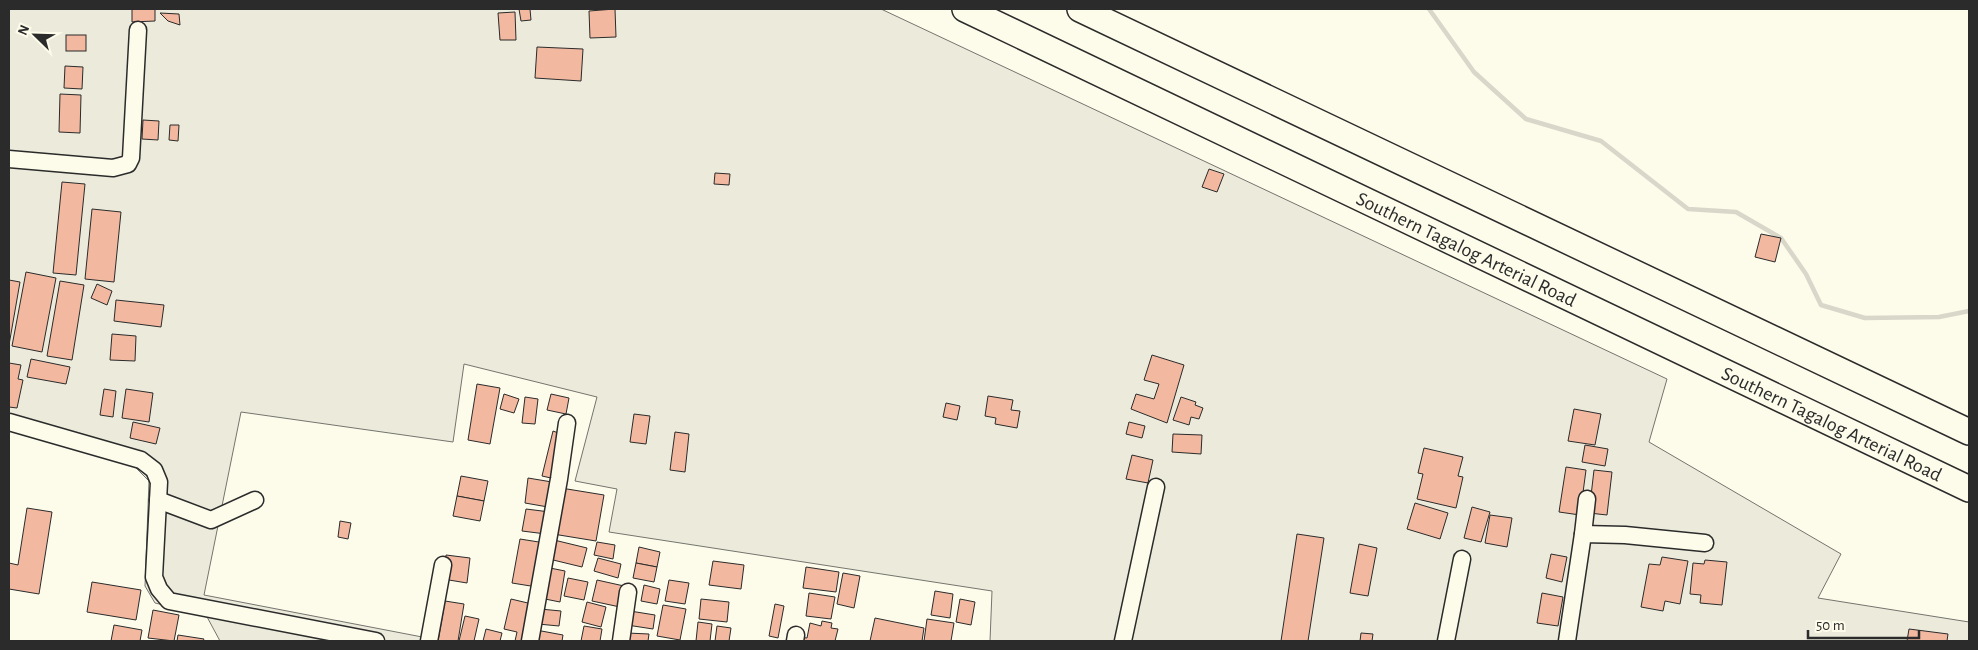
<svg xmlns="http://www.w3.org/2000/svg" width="1978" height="650" viewBox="0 0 1978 650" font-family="'Alegreya Sans',sans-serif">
  <rect width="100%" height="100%" fill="#fdfbea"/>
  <polygon fill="#ecebdb" stroke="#74746e" points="9,9 881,9 1667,379 1649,442 1841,554 1818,598 1969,622 1969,641 990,641 992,591 609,532 617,489 575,481 597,397 464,364 453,442 241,412 204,595 443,641 220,641 206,615 155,603 145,586 149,481 133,465 9,428"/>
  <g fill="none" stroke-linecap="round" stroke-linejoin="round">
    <polyline stroke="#d8d7c9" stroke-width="4.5" points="1429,9 1474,72 1526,119 1601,141 1688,209 1736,212 1781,238 1806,274 1821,305 1865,318 1939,317 1969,311"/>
  </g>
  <g fill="#f2b8a0" stroke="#2b2b2b">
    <polygon points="132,9 155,9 155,21 132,22"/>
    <polygon points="519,9 530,9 531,20 521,21"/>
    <polygon points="615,9 616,37 590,38 589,11"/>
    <polygon points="515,12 516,40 500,40 498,13"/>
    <polygon points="160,13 179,14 180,25 168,21"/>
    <rect x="66" y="35" width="20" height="16"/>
    <polygon points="537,47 583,49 581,81 535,78"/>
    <polygon points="65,66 83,67 82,89 64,88"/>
    <polygon points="60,94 81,95 80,133 59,132"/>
    <polygon points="143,120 159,121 158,140 142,139"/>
    <polygon points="170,125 179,125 178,141 169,140"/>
    <polygon points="1209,169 1224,174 1217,192 1202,187"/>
    <polygon points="715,173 730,174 729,185 714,184"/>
    <polygon points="62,182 85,184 76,275 53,273"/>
    <polygon points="92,209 121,212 114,282 85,279"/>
    <polygon points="1761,234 1781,238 1775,262 1755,257"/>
    <polygon points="26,272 56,278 42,352 12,346"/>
    <polygon points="9,280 20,282 9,345"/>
    <polygon points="60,281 84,285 72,360 47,356"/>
    <polygon points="97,284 112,291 107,305 91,298"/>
    <polygon points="116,300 164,305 161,327 114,321"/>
    <polygon points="112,334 136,336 135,361 110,360"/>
    <polygon points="1152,355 1184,365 1167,423 1131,409 1136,394 1154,399 1159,384 1144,380"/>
    <polygon points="31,359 70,367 66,384 27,377"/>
    <polygon points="9,363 21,365 18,379 23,380 17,408 9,407"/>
    <polygon points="477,384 500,388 490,444 468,440"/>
    <polygon points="104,389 116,391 113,417 100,415"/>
    <polygon points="126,389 153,393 149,422 122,418"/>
    <polygon points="504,394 519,399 514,413 500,409"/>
    <polygon points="551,394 569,398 566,414 547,410"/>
    <polygon points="988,396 1013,400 1011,410 1020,411 1017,428 995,424 996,418 985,416"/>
    <polygon points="525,397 538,399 535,424 522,423"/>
    <polygon points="1181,397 1196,402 1195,405 1203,408 1199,419 1191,417 1189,425 1173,420"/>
    <polygon points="946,403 960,406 957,420 943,417"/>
    <polygon points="1574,409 1601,414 1595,445 1568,441"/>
    <polygon points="634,414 650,416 646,444 630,442"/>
    <polygon points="133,422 160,428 156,444 130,438"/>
    <polygon points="1129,422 1145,426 1142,438 1126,434"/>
    <polygon points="553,431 561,434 551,478 542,476"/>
    <polygon points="675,432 689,434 685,472 670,470"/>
    <polygon points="1173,434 1202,435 1201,454 1172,452"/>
    <polygon points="1585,445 1608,449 1605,466 1582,462"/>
    <polygon points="1424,448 1463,457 1458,476 1463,477 1456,508 1417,499 1423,474 1418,473"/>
    <polygon points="1132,455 1153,460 1148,483 1126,479"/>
    <polygon points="1566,467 1586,470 1580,515 1559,512"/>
    <polygon points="1594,470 1612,472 1607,515 1589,513"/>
    <polygon points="461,476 488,481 484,501 457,496"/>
    <polygon points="528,478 552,482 548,507 525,503"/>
    <polygon points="561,488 604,495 596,541 553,534"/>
    <polygon points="457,496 484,501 480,521 453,516"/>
    <polygon points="1415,503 1448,513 1440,539 1407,529"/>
    <polygon points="1472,507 1490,512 1481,542 1464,538"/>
    <polygon points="27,508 52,512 39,594 9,589 9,563 18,565"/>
    <polygon points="526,509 550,512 546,534 522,531"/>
    <polygon points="1490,515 1512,518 1507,547 1485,543"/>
    <polygon points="340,521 351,523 348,539 338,537"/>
    <polygon points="1297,534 1324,538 1308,641 1281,641"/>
    <polygon points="520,539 545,543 537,587 512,583"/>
    <polygon points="554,540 587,548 582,567 549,559"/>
    <polygon points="597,542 615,545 613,559 594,555"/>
    <polygon points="1359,544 1377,548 1368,596 1350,593"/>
    <polygon points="639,547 660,552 657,567 636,563"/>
    <polygon points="1551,554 1567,557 1562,582 1546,578"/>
    <polygon points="446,555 470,558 467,583 443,579"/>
    <polygon points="1662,557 1688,561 1680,604 1665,601 1663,611 1641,607 1649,564 1660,565"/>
    <polygon points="598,558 621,564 618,578 594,571"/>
    <polygon points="1705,560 1727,562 1722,605 1700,603 1701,595 1690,594 1693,563 1704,564"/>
    <polygon points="713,561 744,565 741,589 709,585"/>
    <polygon points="636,563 657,567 654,582 633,578"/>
    <polygon points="545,567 565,571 560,602 540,598"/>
    <polygon points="806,567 839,572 836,592 803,588"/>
    <polygon points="843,573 860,576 854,608 837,604"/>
    <polygon points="568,578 588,582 584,600 564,596"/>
    <polygon points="597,580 624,586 620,607 592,601"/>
    <polygon points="669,580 689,583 685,604 665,601"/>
    <polygon points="92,582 141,590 136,620 87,612"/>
    <polygon points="644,585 660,589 657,604 641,601"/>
    <polygon points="935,591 953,594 950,618 931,615"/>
    <polygon points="809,593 835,597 831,619 806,616"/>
    <polygon points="1542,593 1563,597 1558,626 1537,623"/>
    <polygon points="511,599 532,604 527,641 515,641 517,632 504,629"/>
    <polygon points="701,599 729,602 727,622 699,619"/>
    <polygon points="960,599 975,602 971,625 956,622"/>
    <polygon points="445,601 464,604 458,641 438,641"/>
    <polygon points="587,602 606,607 601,627 582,622"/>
    <polygon points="775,604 784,606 778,638 769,636"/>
    <polygon points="663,605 686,609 680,640 657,636"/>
    <polygon points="540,609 561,611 559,626 538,624"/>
    <polygon points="153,610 179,615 174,641 148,638"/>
    <polygon points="630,611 655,615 653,629 627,625"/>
    <polygon points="465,616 479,619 474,641 459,641"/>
    <polygon points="875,618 924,628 922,641 870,641"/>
    <polygon points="927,619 954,623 951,641 924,641"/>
    <polygon points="822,621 832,623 831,628 838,629 835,641 797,641 798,637 807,638 810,623 821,626"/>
    <polygon points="698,622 712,624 710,641 696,641"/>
    <polygon points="114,625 142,630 140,641 111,641"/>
    <polygon points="584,626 602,629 600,641 581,641"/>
    <polygon points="717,626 731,628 729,641 715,641"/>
    <polygon points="486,629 502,633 500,641 483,641"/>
    <polygon points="1909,629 1948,634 1947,641 1907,641"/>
    <polygon points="536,630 563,635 562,641 534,641"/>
    <polygon points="627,633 649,634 648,641 625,641"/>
    <polygon points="1361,633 1373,634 1372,641 1360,641"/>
    <polygon points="178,635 204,639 203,641 177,641"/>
  </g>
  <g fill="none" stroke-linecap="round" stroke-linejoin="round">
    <defs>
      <g id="minor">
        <polyline points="9,159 113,168 128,164 131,158 138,30"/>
        <polyline points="9,422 141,460 154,470 159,482 154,577 159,589 169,601 376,641"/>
        <polyline points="158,500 211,520 255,500"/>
        <polyline points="1583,534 1587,499"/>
        <polyline points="429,641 443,565"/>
        <polyline points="530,641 559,479 567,423"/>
        <polyline points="621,641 628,592"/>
        <polyline points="795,641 796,635"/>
        <polyline points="1123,641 1156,487"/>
        <polyline points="1446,641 1462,559"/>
        <polyline points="1567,641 1583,534 1625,535 1705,543"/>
      </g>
      <g id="highway">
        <path id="s1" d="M965,9l1004,480"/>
        <polyline points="1080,9 1969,432"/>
      </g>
    </defs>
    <use href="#minor" stroke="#2b2b2b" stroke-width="19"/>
    <use href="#highway" stroke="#2b2b2b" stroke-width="28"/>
    <use href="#minor" stroke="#fdfbea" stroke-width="16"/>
    <use href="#highway" stroke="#fdfbea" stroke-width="25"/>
  </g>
  <g text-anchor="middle" stroke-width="4" stroke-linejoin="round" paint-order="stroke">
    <g font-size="20" fill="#2b2b2b" stroke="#fdfbea">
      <text dy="7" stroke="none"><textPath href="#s1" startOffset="556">Southern Tagalog Arterial Road</textPath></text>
      <text dy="7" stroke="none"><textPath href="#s1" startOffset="961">Southern Tagalog Arterial Road</textPath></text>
    </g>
  </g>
  <rect width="1978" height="650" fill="none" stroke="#2b2b2b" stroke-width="20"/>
  <g transform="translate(35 35) rotate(293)" stroke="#fdfbea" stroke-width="4" paint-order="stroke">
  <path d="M0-4L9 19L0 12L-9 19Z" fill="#2b2b2b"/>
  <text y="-8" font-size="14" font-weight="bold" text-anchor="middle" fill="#2b2b2b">N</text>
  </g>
  <path d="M1808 630v8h111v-8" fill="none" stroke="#2b2b2b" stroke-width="2.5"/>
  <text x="1816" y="630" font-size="15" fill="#2b2b2b" stroke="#fdfbea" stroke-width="4" paint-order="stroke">50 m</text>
</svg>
